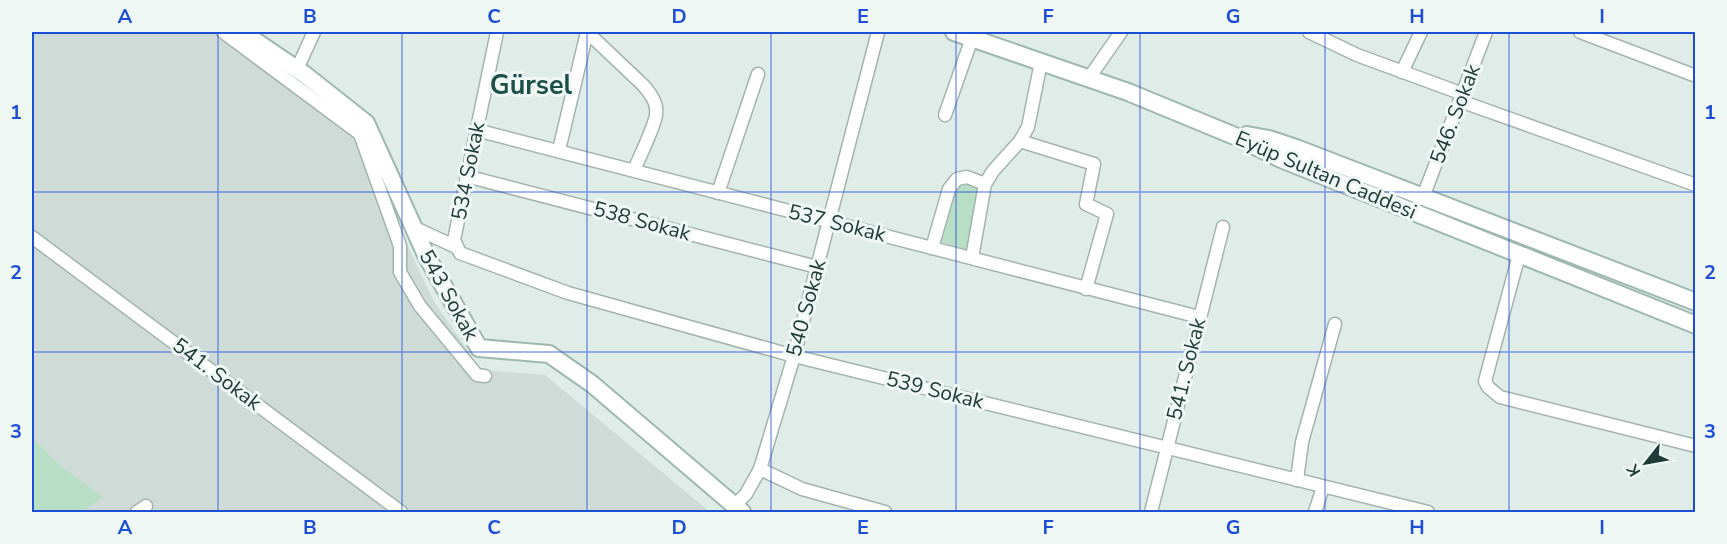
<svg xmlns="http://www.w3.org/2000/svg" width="1727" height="544" viewBox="0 0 1727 544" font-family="'Nunito Sans',sans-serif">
  <rect width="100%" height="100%" fill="#e0ece7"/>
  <polygon fill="#cedbd6" points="32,32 230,32 364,131 390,208 433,300 481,370 545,375 710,512 32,512"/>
  <g fill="#b8dec5">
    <polygon points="964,181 980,186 968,250 938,241 954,189"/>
    <polygon points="32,438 63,468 103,497 82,512 32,512"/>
  </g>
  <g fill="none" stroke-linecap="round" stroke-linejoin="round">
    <defs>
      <g id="street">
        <polyline points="223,32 360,134 400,246 400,272 420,306 477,375 485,376"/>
        <polyline points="497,32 454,240 460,253 568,293 794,356 1428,512"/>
        <path d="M587,32l56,53c7,8 15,18 13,30 -2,13 -16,41 -22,55"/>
        <polyline points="1309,32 1357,55 1463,94"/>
        <polyline points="1580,32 1696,76"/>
        <polyline points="297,69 314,32"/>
        <polyline points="1402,72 1421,32"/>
        <polyline points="1089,78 1121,32"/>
        <polyline points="1460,101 1696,185"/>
        <polyline points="945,115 972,38"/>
        <polyline points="476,130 1199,317"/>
        <polyline points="1020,141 1094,164 1086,204 1107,214 1086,289"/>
        <polyline points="559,150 587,32"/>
        <polyline points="466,176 817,267"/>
        <polyline points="718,193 758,74"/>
        <polyline points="1423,197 1486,32"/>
        <polyline points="413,227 456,247"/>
        <polyline points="32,237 401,512"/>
        <polyline points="932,248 949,189 957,179 967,177 985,184"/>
        <polyline points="1519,255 1485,381 1488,387 1500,397 1696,446"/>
        <polyline points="972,258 985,184 993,171 1020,141 1028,127 1041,62"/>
        <polyline points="760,469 802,489 885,512"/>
        <polyline points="1297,480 1302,442 1335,324"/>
        <polyline points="734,506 746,494 760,469 794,356 878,32"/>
        <polyline points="137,512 146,506"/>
        <polyline points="1151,512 1223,227"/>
        <polyline points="1315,512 1323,487"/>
      </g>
      <g id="secondary">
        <polyline points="242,32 304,74 366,123 427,257 479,348 549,354 592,384 742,512"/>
        <polyline points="954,32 1128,92 1237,137 1281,159 1696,325"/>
        <polyline points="1247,135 1269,139 1296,148 1696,302"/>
      </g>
    </defs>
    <use href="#street" stroke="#a3b4af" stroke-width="15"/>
    <use href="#secondary" stroke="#9eb8b0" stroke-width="20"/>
    <use href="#street" stroke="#fff" stroke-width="12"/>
    <use href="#secondary" stroke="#fff" stroke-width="16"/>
  </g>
  <path fill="none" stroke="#1d4ed8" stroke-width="1.5" stroke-opacity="0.55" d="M218,32v480M402,32v480M587,32v480M771,32v480M956,32v480M1140,32v480M1325,32v480M1509,32v480M32,192h1664M32,352h1664"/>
  <g text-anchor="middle" stroke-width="6" stroke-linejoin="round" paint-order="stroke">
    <g font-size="21" fill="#203c37" stroke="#f0f8f5">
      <text transform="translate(1455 114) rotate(-69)" y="7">546. Sokak</text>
      <text transform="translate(468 171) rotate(-79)" y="7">534 Sokak</text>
      <text transform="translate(1326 175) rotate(23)" y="7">Eyüp Sultan Caddesi</text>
      <text transform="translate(642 221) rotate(15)" y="7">538 Sokak</text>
      <text transform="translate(837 223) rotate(14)" y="7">537 Sokak</text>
      <text transform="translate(449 295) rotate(61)" y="7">543 Sokak</text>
      <text transform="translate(806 308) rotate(-75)" y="7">540 Sokak</text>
      <text transform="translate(1186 369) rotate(-76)" y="7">541. Sokak</text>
      <text transform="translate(217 374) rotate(37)" y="7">541. Sokak</text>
      <text transform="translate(935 390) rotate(14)" y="7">539 Sokak</text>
    </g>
    <g font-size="27" font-weight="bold" fill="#1b4f47" stroke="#f0f8f5">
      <text x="531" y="94">Gürsel</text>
    </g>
  </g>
  <rect width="1727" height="544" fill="none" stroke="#f0f8f5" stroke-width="66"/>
  <g transform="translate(1646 463) rotate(239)" stroke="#f0f8f5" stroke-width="4.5" paint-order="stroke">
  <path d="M0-4.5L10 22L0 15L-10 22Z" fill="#203c37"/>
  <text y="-9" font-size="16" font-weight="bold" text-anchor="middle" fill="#203c37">K</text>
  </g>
  <rect x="33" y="33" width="1661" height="478" fill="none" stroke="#1d4ed8" stroke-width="2"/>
  <g font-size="20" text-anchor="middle" font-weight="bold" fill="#1d4ed8">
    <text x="125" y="23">A</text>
    <text x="310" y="23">B</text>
    <text x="494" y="23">C</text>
    <text x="679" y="23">D</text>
    <text x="863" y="23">E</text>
    <text x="1048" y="23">F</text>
    <text x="1233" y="23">G</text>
    <text x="1417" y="23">H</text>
    <text x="1602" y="23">I</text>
    <text x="16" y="119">1</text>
    <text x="1710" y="119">1</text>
    <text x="16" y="279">2</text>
    <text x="1710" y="279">2</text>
    <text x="16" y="438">3</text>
    <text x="1710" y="438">3</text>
    <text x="125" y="534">A</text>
    <text x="310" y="534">B</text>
    <text x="494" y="534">C</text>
    <text x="679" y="534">D</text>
    <text x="863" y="534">E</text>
    <text x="1048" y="534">F</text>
    <text x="1233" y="534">G</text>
    <text x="1417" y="534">H</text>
    <text x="1602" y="534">I</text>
  </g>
</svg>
